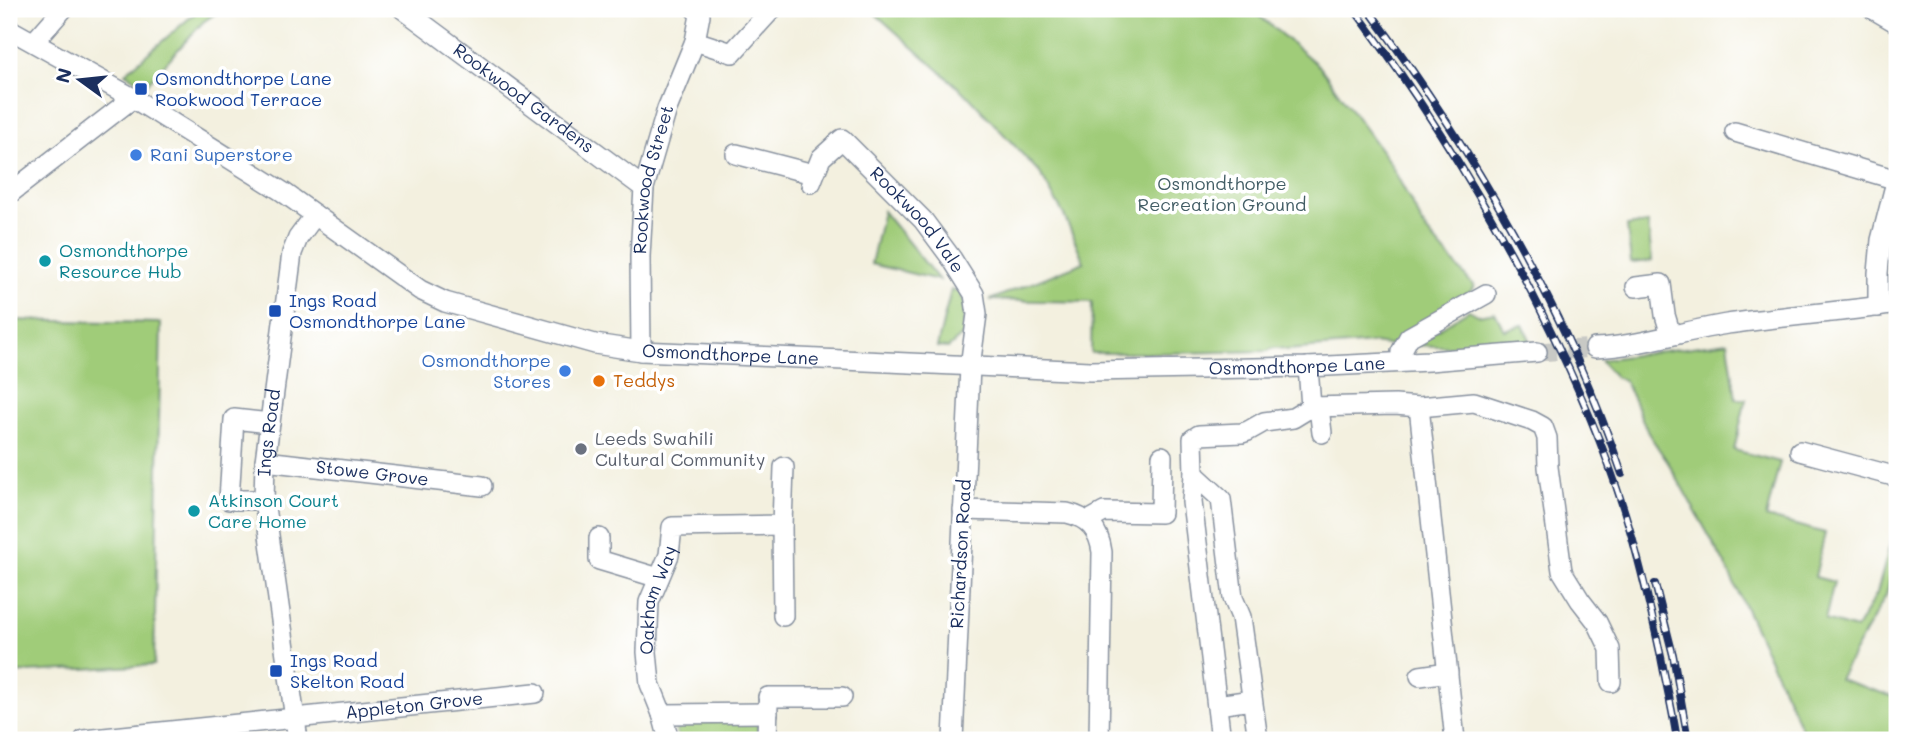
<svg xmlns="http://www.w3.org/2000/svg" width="1906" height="749" viewBox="0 0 1906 749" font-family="Mali,sans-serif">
  <rect width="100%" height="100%" fill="#fff"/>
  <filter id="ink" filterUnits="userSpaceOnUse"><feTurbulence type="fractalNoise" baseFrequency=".0143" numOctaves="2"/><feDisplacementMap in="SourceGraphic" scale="14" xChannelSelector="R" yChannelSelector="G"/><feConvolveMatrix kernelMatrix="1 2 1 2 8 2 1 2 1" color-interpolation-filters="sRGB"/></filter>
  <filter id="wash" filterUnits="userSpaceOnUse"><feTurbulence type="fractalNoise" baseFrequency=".00686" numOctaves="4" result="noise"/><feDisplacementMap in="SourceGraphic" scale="28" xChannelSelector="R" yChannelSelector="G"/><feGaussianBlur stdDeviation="1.57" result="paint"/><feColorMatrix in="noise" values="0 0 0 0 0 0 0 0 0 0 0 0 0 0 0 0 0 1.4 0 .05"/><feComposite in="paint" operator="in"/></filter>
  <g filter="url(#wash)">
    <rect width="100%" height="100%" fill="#f3f0df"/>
    <g fill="#a0cc79" stroke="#5e7e6c" stroke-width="2">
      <polygon points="200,9 222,9 203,22 146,85 125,73"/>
      <path d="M870,9h381l69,58 70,96 37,69 47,54 -4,6 -66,44 -11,10 -20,-3 -86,7c-7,-2 -13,-4 -19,1l-99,2h-78l1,-51 -102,-2 94,-38 -20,-47 -24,-42 -70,-75z"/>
      <polygon points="883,211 939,280 871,264"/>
      <polygon points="1648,223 1652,261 1631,263 1627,226"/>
      <polygon points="951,290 960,292 965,304 963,335 948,348 937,347"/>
      <polygon points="1469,310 1478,315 1495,312 1504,330 1523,325 1532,344 1455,347 1417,345 1416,343"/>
      <polygon points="9,320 161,323 154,665 9,673"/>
      <polygon points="1728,342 1736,399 1746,399 1734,450 1780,462 1766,517 1825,533 1815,577 1834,582 1825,620 1856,629 1877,593 1895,526 1897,532 1897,561 1895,561 1886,595 1839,679 1897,698 1897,740 1807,740 1726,566 1669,464 1648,433 1634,400 1624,380 1615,377 1600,360"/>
      <polygon points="758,719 757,740 678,740 676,730 685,721"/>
    </g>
  </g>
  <g filter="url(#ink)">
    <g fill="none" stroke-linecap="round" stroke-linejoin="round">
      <polyline stroke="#c8c9c5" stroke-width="19" stroke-dasharray="19 10" stroke-linecap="butt" points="1537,352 1595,348"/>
      <defs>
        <g id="minor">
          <path id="s1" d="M403,9l241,179"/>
          <polyline points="1873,9 1897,23"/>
          <path id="s2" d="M9,29l124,69 150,94 137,98 25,12 150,42 46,7 449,20 218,-4 121,-6 108,-9"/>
          <polyline points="695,41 732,53 772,9"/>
          <polyline points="34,42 63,9"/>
          <polyline points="1735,132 1897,180"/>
          <polyline points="736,154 813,174"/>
          <path id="s3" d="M811,183l10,-25 21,-19 81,81 29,39 22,35 3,20 -7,53 -17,373"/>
          <polyline points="9,194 133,98"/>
          <polyline points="1636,287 1661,284 1665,315 1671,335"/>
          <polyline points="1878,307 1878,273 1881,240 1897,178"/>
          <path d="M1595,348c45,-2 88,-17 132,-24 56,-8 114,-12 170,-20"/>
          <path id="s4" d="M641,351l-1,-95 4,-68 23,-79 28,-68 5,-26 -5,-6"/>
          <polyline points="1401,362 1401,352 1409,337 1486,294"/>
          <polyline points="1308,367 1311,407"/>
          <polyline points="1319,407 1322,433"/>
          <polyline points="1419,407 1455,740"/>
          <polyline points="1800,451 1897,477"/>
          <path id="s5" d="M265,461l217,25"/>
          <polyline points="1194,474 1221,499 1233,598 1241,617 1258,740"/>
          <polyline points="264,500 229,500 234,419 270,423"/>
          <path d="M963,510l104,3c22,5 32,17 35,39l-3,188"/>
          <polyline points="1088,521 1104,512 1161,513 1162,456"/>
          <polyline points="599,538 599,560 659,578"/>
          <polyline points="783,616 782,525 784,467"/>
          <polyline points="1420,676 1448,672"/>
          <polyline points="768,697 842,697"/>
          <polyline points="1217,705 1252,700"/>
          <polyline points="662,714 768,713"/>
          <path id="s6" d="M84,740l451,-47"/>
          <path id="s7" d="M298,740l-34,-240 1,-39 27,-208 6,-15 17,-23"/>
          <path id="s8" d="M669,740l-7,-26 -12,-30 -3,-32 2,-50 20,-47 3,-28 110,-2"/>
          <polyline points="767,740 768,703"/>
          <polyline points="1221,740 1192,502 1194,474 1193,439 1199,435 1242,433 1248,431 1264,422 1293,418 1311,407 1395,405 1419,407 1474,402 1532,421 1543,427 1547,438 1548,467 1562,571 1580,600 1597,622 1610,649 1611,682"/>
        </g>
      </defs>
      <use href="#minor" stroke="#87909e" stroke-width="22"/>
      <use href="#minor" stroke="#fff" stroke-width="19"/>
      <defs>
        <g id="rail">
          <path d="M1354,9c71,95 134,196 187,302 32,64 61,129 82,196 16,50 27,99 38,150 5,27 12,55 16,83"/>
          <path d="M1368,9c104,139 198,300 254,465"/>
          <polyline points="1655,584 1673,655 1688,740"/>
        </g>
      </defs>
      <use href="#rail" stroke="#1b2f5e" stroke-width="8"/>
      <use href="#rail" stroke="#fff" stroke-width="5" stroke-dasharray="16" stroke-linecap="butt"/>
    </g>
  </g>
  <g fill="#1a4fb4" stroke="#fff" stroke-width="2.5">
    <rect x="134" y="82" width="14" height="14" rx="3.5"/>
    <rect x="268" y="304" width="14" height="14" rx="3.5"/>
    <rect x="269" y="664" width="14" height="14" rx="3.5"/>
  </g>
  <g fill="#3f7fe0" stroke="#fff" stroke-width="2.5">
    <circle cx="136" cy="155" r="7"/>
    <circle cx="565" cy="371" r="7"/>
  </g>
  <g fill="#0f9aa8" stroke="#fff" stroke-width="2.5">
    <circle cx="45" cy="261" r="7"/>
    <circle cx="194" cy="511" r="7"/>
  </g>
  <circle fill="#e8710a" stroke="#fff" stroke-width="2.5" cx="599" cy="381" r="7"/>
  <circle fill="#6b7280" stroke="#fff" stroke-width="2.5" cx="581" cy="449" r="7"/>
  <g text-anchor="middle" stroke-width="7" stroke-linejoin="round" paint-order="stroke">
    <g font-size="18" fill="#164399" stroke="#fff" text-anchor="start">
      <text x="155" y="85">Osmondthorpe Lane<tspan x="155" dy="21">Rookwood Terrace</tspan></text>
      <text x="289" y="307">Ings Road<tspan x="289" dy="21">Osmondthorpe Lane</tspan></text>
      <text x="290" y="667">Ings Road<tspan x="290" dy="21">Skelton Road</tspan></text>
    </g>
    <g font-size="18" fill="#1b2f5e" stroke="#fff">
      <text dy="6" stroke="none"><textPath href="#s1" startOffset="150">Rookwood Gardens</textPath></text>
      <text dy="6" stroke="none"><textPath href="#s4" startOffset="173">Rookwood Street</textPath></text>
      <text dy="6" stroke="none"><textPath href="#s3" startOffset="166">Rookwood Vale</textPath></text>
      <text dy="6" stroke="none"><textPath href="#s2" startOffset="807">Osmondthorpe Lane</textPath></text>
      <text dy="6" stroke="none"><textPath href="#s2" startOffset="1374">Osmondthorpe Lane</textPath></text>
      <text dy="6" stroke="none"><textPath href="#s7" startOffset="310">Ings Road</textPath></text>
      <text dy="6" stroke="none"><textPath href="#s5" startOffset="108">Stowe Grove</textPath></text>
      <text transform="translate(961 554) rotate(-87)" y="6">Richardson Road</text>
      <text dy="6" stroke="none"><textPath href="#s8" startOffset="145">Oakham Way</textPath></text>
      <text dy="6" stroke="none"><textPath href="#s6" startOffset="332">Appleton Grove</textPath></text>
    </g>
    <g font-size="18" fill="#366cbe" stroke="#fff" text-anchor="start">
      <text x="150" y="161">Rani Superstore</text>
      <text x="551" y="367" text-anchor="end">Osmondthorpe<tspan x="551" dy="21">Stores</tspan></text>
    </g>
    <g font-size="18" fill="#435e66" stroke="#fff">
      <text x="1222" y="190">Osmondthorpe<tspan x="1222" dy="21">Recreation Ground</tspan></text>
    </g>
    <g font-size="18" fill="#0d838f" stroke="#fff" text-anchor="start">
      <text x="59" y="257">Osmondthorpe<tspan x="59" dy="21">Resource Hub</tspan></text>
      <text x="208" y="507">Atkinson Court<tspan x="208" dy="21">Care Home</tspan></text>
    </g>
    <g font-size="18" fill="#c56008" stroke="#fff" text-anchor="start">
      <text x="613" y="387">Teddys</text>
    </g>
    <g font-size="18" fill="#5b616d" stroke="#fff" text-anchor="start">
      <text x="595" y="445">Leeds Swahili<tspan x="595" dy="21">Cultural Community</tspan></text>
    </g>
  </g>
  <rect width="1906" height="749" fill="none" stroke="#fff" stroke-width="35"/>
  <g transform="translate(80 80) rotate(285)" stroke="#ffffff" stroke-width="5" paint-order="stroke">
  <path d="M0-5L12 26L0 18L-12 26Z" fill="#1b2f5e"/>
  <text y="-10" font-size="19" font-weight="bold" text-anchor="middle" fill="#1b2f5e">N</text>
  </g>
</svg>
